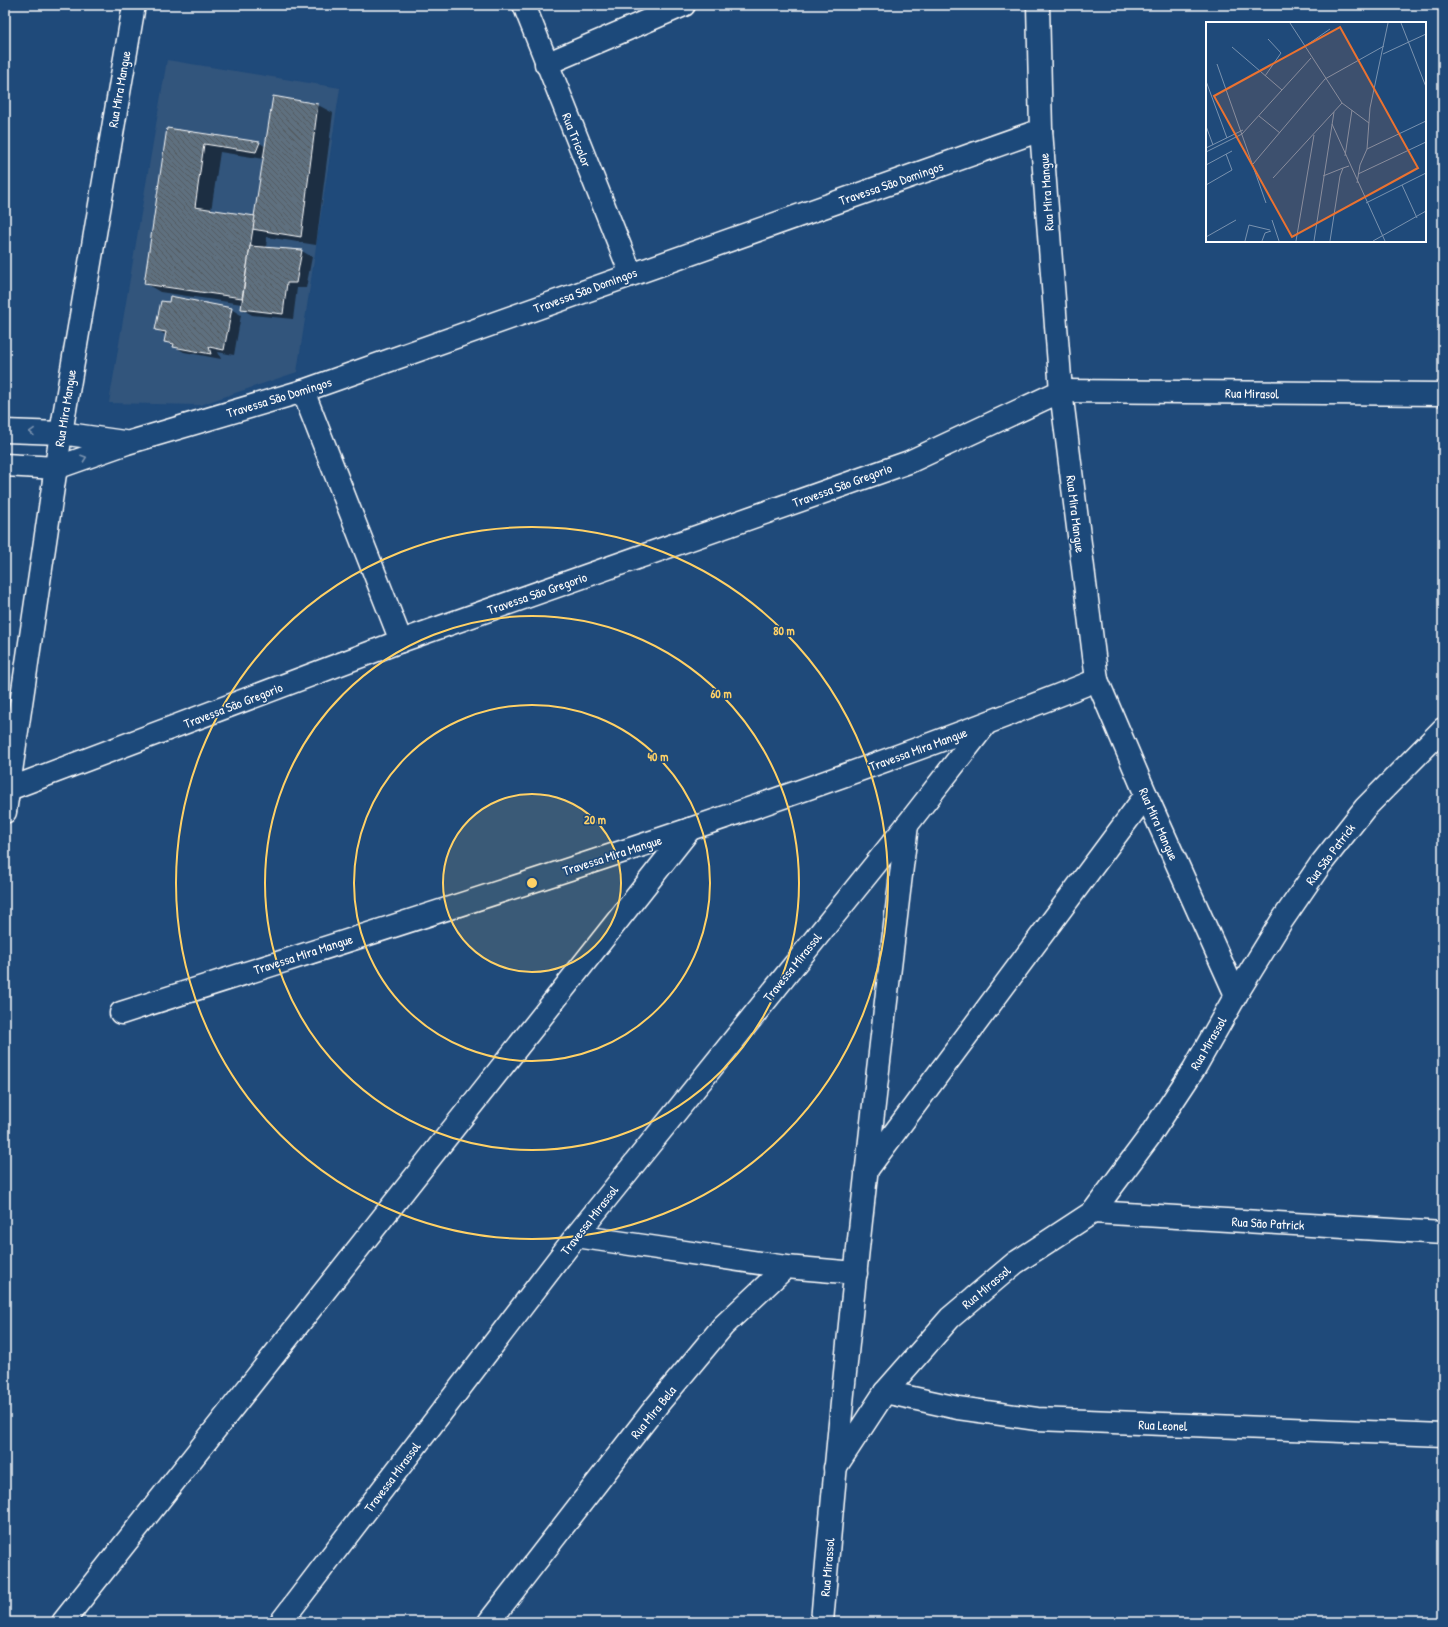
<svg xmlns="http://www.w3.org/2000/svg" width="1448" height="1627" viewBox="0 0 1448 1627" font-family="'Patrick Hand',sans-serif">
  <defs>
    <pattern id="building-back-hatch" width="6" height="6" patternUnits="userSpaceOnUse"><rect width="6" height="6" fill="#5e707f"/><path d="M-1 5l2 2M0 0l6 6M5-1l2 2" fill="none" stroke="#535a60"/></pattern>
  </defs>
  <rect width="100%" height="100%" fill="#1f4a7a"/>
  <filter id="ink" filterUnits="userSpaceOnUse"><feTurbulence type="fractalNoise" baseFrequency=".025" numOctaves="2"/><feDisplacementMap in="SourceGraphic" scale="8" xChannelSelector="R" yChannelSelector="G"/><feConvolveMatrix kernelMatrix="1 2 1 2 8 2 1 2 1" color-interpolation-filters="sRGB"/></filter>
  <g filter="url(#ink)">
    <polygon fill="#32557c" points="167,60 340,88 297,372 200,405 109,403"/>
    <g fill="#0007" fill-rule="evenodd">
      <path d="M318,105l15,8 -17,132 -49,-8 -1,11 36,3 10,6 -6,31h-9l-4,31 -41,-4 -10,-6v-5l-82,-12 -15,-9 23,-154 92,14 6,4zM220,152l44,7 -9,59 -44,-7z"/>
      <polygon points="231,309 241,315 234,355 218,352 221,359 184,352 165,341 166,335 157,330"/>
    </g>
    <g fill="url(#building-back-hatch)" stroke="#fff">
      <polygon points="273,96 318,104 301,237 252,229"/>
      <polygon points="167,128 260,142 256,152 204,144 195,207 255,216 242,298 144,284"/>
      <polygon points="250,246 302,250 296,283 287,283 283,314 241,309"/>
      <polygon points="170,296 232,308 224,350 209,347 211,354 173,347 174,344 164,342 166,332 155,330 161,301 169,302"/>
    </g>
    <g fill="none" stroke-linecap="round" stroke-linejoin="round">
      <defs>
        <g id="minor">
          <polyline points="524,5 631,274"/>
          <polyline points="1038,5 1041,130 1061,391 1097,680 1146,795 1236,995"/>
          <polyline points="546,64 684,5"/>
          <polyline points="303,391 401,641"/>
          <polyline points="5,431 61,433 124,442"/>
          <polyline points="5,465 56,468 127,443 303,391 1041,130"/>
          <polyline points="9,789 401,641 909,462 1061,391 1443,394"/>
          <polyline points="5,812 61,433 134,5"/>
          <path d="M121,1013c327,-105 657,-205 976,-333"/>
          <polyline points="866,1171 1146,795"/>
          <polyline points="1093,1212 1443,1233"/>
          <polyline points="576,1236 786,1267"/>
          <polyline points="885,1392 958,1408 1037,1419 1443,1435"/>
          <polyline points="835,1468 885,1392 950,1318 1015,1263 1093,1212 1149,1137 1194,1069 1236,995 1281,922 1320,865 1365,808 1443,729"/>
          <polyline points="63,1622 690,829"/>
          <polyline points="281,1622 576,1236 907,825 985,725"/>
          <polyline points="489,1622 658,1404 723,1326 786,1267 856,1273"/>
          <path d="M822,1622c22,-266 53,-532 85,-797"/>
        </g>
      </defs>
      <use href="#minor" stroke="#fff" stroke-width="25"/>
      <use href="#minor" stroke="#1f4a7a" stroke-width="22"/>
    </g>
    <defs><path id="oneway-chevron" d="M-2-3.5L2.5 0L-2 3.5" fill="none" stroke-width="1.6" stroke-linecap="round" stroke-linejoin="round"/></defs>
    <g stroke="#7992af">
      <use href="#oneway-chevron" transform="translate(32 432) rotate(-178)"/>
      <use href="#oneway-chevron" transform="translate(84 458) rotate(-19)"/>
    </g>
  </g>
  <circle cx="532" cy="883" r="89" fill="#ffd166" fill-opacity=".12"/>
  <g fill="none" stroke="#ffd166" stroke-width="2">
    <circle cx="532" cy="883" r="89"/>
    <circle cx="532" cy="883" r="178"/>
    <circle cx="532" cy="883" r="267"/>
    <circle cx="532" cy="883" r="356"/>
  </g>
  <g text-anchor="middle" stroke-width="3.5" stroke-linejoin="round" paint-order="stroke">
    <g font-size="13" fill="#fff" stroke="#1f4a7a">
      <text transform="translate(119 89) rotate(-80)" y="5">Rua Mira Mangue</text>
      <text transform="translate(577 140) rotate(68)" y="5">Rua Tricolor</text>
      <text transform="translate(891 183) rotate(-19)" y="5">Travessa São Domingos</text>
      <text transform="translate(1046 192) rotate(-94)" y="5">Rua Mira Mangue</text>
      <text transform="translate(585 290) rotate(-20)" y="5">Travessa São Domingos</text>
      <text transform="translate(1252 393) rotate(1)" y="5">Rua Mirasol</text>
      <text transform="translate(279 397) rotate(-17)" y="5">Travessa São Domingos</text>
      <text transform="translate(65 408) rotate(-81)" y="5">Rua Mira Mangue</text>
      <text transform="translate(842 485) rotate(-20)" y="5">Travessa São Gregorio</text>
      <text transform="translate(1076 514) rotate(83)" y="5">Rua Mira Mangue</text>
      <text transform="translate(537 593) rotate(-19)" y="5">Travessa São Gregorio</text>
      <text transform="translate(233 705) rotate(-21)" y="5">Travessa São Gregorio</text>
      <text transform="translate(918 749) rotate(-20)" y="5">Travessa Mira Mangue</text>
      <text transform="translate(1159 824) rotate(66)" y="5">Rua Mira Mangue</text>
      <text transform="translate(1330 854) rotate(-53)" y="5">Rua São Patrick</text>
      <text transform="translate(612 855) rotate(-18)" y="5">Travessa Mira Mangue</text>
      <text transform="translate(303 954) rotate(-18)" y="5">Travessa Mira Mangue</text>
      <text transform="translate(792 967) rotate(-51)" y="5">Travessa Mirassol</text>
      <text transform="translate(1208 1043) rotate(-60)" y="5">Rua Mirassol</text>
      <text transform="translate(589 1220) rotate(-52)" y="5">Travessa Mirassol</text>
      <text transform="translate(1268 1223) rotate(3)" y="5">Rua São Patrick</text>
      <text transform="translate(986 1287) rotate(-40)" y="5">Rua Mirassol</text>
      <text transform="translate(653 1412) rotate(-51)" y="5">Rua Mira Bela</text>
      <text transform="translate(1163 1425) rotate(2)" y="5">Rua Leonel</text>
      <text transform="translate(392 1477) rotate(-53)" y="5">Travessa Mirassol</text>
      <text transform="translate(827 1567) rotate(-85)" y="5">Rua Mirassol</text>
    </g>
  </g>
  <g transform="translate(1206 22)">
    <rect width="220" height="220" fill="#1f4a7a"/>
    <path fill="none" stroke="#7992af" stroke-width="1" d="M84,1l52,80 27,20M195,1l25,64M26,25l50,43M98,25l26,-18M177,32l43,-20M11,42l49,139M59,54l16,-23 -13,-14M0,59l21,57M53,94l21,17M126,102l53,117M0,104l7,19M0,126l37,-18M161,127l59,-28M0,130l36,-18 69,-76M139,134l7,-46M47,142l72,-85 59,-33M0,143l26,-14M152,152l68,-32M117,154l20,-8M67,156l69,-75M151,161l3,-18 7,-16 3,-41 18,-85M0,163l26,-15 -6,-16M196,163l15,33M160,181l60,-30M66,198l7,21M0,215l30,-17M39,219l4,-16 21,5M56,219l3,-8 6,-2M90,219l18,-106M108,219l20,-129M124,219l10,-65 3,-8 6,-2M167,219l53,-30"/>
    <path fill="#eb7230" fill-opacity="0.15" stroke="#eb7230" stroke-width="2" d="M134,5l78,141 -126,69 -78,-141z"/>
    <rect width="220" height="220" fill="none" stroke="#fff" stroke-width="2"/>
  </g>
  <circle cx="532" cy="883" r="6" fill="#ffd166" stroke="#1f4a7a" stroke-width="2"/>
  <g font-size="12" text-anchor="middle" font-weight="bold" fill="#ffd166" stroke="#1f4a7a" stroke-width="3.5" stroke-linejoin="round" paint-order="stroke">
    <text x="784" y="635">80 m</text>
    <text x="721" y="698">60 m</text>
    <text x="658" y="761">40 m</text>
    <text x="595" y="824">20 m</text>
  </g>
  <rect width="1448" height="1627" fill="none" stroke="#1f4a7a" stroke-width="20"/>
  <rect x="10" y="10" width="1428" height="1607" fill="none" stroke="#fff" stroke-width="1.5" filter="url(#ink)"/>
</svg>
